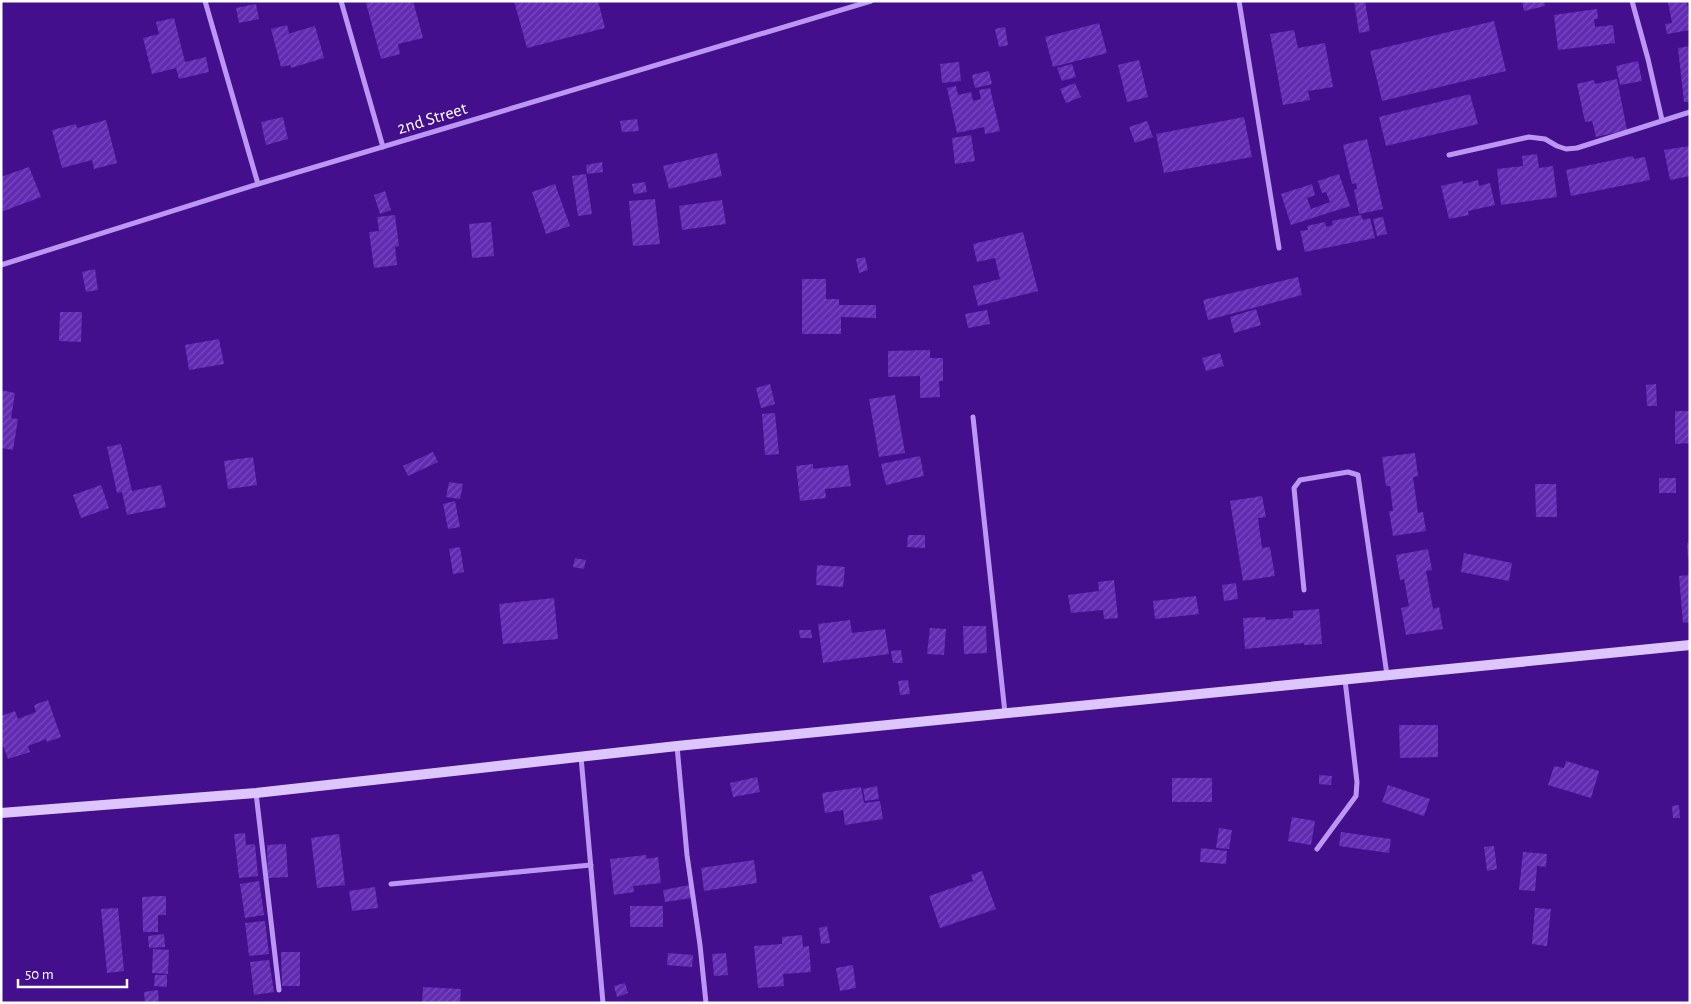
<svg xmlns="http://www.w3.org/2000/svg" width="1691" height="1004" viewBox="0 0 1691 1004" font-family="'Alegreya Sans',sans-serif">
  <defs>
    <pattern id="building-hatch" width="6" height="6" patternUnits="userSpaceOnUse" patternTransform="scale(1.25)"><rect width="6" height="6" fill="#612bb2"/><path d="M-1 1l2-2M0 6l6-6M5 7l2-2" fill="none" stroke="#794bbe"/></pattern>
  </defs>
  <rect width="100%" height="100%" fill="#430f8d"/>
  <g fill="url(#building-hatch)">
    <polygon points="375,1 413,1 423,38 398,44 400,54 381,59 366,3"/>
    <polygon points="514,1 598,1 605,28 527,48"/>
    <polygon points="1354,1 1365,1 1370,31 1359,33"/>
    <polygon points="1522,1 1544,1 1545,6 1524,11"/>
    <polygon points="1675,1 1687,1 1690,30 1667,34 1665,24 1672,23 1668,2"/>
    <polygon points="256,4 259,19 239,23 236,8"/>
    <polygon points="1597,9 1598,19 1594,19 1595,27 1613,25 1615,43 1558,50 1554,15"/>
    <polygon points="174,18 185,62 206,57 209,72 179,79 176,68 152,74 143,38 159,34 156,22"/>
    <polygon points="1494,21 1506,71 1382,101 1370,51"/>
    <polygon points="1099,23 1107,53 1053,67 1045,37"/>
    <polygon points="287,25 289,33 277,37 315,26 324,58 291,68 290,65 281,67 271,29"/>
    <polygon points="1005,27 1008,45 999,47 995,29"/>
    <polygon points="1294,30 1298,48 1325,43 1333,87 1308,91 1310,100 1283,105 1270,34"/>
    <polygon points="1690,46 1690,102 1684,102 1678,48"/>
    <polygon points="1139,60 1148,97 1127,102 1118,65"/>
    <polygon points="1638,61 1642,81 1620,85 1616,66"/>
    <polygon points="959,62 961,81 942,83 940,64"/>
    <polygon points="1072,64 1076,77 1062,81 1057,68"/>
    <polygon points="989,71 992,84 975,88 972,75"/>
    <polygon points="1617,79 1627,130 1596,137 1592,121 1585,122 1577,84 1594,80 1595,84"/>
    <polygon points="1075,83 1081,97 1066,103 1060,89"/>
    <polygon points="956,86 958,95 971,92 973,101 981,99 979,90 990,88 1000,131 985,134 984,127 957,133 947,88"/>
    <polygon points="1470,94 1478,124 1386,146 1379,117"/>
    <polygon points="283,117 288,139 266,145 261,122"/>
    <polygon points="1244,117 1252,157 1164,173 1156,134"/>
    <polygon points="637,119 639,131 622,132 620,121"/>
    <polygon points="106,120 117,163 94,169 92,160 62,168 52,130 76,124 77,128"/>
    <polygon points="1147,121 1153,137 1135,143 1129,127"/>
    <polygon points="971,135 975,161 955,164 952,138"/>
    <polygon points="1367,139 1383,209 1359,214 1354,190 1357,189 1356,183 1352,184 1343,145"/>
    <polygon points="1690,146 1690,176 1670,180 1664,150"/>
    <polygon points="717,153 722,176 669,189 663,166"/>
    <polygon points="1537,154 1539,168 1553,166 1557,197 1501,205 1497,169 1523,166 1522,156"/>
    <polygon points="1633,156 1634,159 1645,157 1650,180 1571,196 1566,170"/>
    <polygon points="602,162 603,172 587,174 586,165"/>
    <polygon points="29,167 41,197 1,212 1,177"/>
    <polygon points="586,174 592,214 578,216 572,176"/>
    <polygon points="1339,174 1350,206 1291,225 1281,194 1312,184 1315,195 1307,198 1311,209 1330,202 1326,192 1322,193 1318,181"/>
    <polygon points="1478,180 1479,186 1490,183 1495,205 1468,211 1469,215 1449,219 1441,186 1463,181 1463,184"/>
    <polygon points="645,182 647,192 634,194 632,184"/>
    <polygon points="555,184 570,226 546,234 532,192"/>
    <polygon points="385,191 391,210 380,214 374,195"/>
    <polygon points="655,199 660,244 633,246 629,201"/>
    <polygon points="722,200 726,224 682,230 679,206"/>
    <polygon points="395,215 399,246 395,247 397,265 374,268 369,232 379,231 377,217"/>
    <polygon points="1361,215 1363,220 1370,218 1375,238 1305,252 1300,231 1308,230 1307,226 1325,222 1326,227 1333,225 1332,221"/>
    <polygon points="1383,217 1387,234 1377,236 1373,219"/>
    <polygon points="491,222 494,256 472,258 469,224"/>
    <polygon points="1023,232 1038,291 978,306 973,286 1000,279 995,258 977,262 973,244"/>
    <polygon points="865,257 868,270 859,273 856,259"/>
    <polygon points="95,269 98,290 86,292 82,272"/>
    <polygon points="1298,277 1302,295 1208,320 1203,300"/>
    <polygon points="802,279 826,279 826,299 839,299 839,305 876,305 876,318 841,317 841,334 802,334"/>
    <polygon points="1256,309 1261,325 1234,333 1230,317"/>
    <polygon points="987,310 990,324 968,328 965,314"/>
    <polygon points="60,312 82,312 81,342 59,341"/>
    <polygon points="219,339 224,364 189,370 185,345"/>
    <polygon points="930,350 930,358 943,358 943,381 939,381 940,397 920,398 920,376 888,377 888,351"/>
    <polygon points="1220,353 1224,366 1206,371 1202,358"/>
    <polygon points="770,384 775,404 761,408 756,388"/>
    <polygon points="1656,384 1657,406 1647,406 1646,385"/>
    <polygon points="1,390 15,393 11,418 18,419 13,450 1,448"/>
    <polygon points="895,395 905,453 879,457 869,399"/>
    <polygon points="1675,411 1690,411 1690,443 1675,444"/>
    <polygon points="775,413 779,454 765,455 762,414"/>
    <polygon points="121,444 132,491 161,485 166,507 127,515 122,492 117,493 107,447"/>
    <polygon points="433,452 438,462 408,476 403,466"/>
    <polygon points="1415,453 1418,476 1413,477 1418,513 1423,512 1426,531 1393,536 1389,511 1393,511 1390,486 1386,486 1382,457"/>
    <polygon points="920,456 924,476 886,485 881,464"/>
    <polygon points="253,457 257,485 228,489 224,461"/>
    <polygon points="813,464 813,469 848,465 851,486 825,489 826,498 800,501 796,466"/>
    <rect x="1659" y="478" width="17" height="15"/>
    <polygon points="449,482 463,484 460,499 446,497"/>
    <polygon points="1535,484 1556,484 1557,517 1536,517"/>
    <polygon points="101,485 109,508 81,518 73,495"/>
    <polygon points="1262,496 1266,517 1258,518 1262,548 1270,547 1275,576 1243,581 1230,501"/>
    <polygon points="455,501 460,527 448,529 443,504"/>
    <polygon points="908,535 925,535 925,548 907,547"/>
    <polygon points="1687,543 1690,543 1690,559 1688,559"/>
    <polygon points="460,547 464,572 453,574 449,549"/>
    <polygon points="1428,549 1432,570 1426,571 1433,609 1439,607 1443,629 1406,635 1401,608 1409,606 1404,579 1400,580 1396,555"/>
    <polygon points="1464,553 1512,563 1509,581 1461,572"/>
    <polygon points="575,558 586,560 584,569 573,567"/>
    <polygon points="817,565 845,567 843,587 816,585"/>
    <polygon points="1690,575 1690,622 1683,623 1679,576"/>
    <polygon points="1114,580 1118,618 1104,619 1103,610 1071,613 1068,595 1099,591 1098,582"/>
    <polygon points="1236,583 1238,599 1224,601 1222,585"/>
    <polygon points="1196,596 1199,614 1155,619 1153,601"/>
    <polygon points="554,598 558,639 503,644 499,604"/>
    <polygon points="1319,609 1322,644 1304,645 1304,643 1245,649 1243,618 1265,617 1266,620 1293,618 1293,611"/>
    <polygon points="850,620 852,633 885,629 889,654 823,663 818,624"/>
    <polygon points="963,626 986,626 987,653 964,654"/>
    <polygon points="930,628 946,629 944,655 927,654"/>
    <polygon points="799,630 811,630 812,638 800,638"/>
    <polygon points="901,650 903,663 893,663 891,651"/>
    <polygon points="908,680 910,694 900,695 898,681"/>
    <polygon points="48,700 61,737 47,742 46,739 28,746 30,752 8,759 1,740 1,716 15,711 18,719 36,712 34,705"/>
    <polygon points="1399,725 1438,725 1438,757 1400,758"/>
    <polygon points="1566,761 1599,771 1591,798 1548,785 1554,766 1564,768"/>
    <polygon points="1319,775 1332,776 1331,785 1319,784"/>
    <polygon points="757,777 760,792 733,797 730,783"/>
    <rect x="1172" y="778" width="40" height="24"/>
    <polygon points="1388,785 1430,799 1424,816 1382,802"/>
    <polygon points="877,786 879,799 865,801 863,789"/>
    <polygon points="861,787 864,803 880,801 883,819 845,825 843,810 825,813 822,793"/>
    <polygon points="1679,805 1680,818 1673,818 1672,806"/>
    <polygon points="1292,817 1315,821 1311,845 1288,841"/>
    <polygon points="1219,828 1232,830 1229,849 1216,848"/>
    <polygon points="1341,832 1391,839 1389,853 1339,846"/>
    <polygon points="245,833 246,845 255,844 258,876 239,878 234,834"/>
    <polygon points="339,834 345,885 317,888 311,838"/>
    <polygon points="286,844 288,877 268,878 267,845"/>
    <polygon points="1494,846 1497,869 1487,871 1484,847"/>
    <polygon points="1201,848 1227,851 1226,864 1200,862"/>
    <polygon points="1523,852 1547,854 1546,867 1537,866 1535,891 1519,890"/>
    <polygon points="646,855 647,859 658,857 661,883 633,886 634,892 614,895 610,859"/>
    <polygon points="754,860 757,883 704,891 701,868"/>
    <polygon points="982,871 996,909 940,928 929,896 973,881 971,875"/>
    <polygon points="259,881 264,915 245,918 240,884"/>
    <polygon points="690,885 692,898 665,902 663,890"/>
    <polygon points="375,887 378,908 352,911 349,891"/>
    <polygon points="158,896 166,896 166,915 158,915 158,932 143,932 142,897"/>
    <rect x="630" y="906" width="33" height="21"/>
    <polygon points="118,908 124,971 107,973 101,909"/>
    <polygon points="1535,908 1551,909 1547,946 1532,944"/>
    <polygon points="265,921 269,954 249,956 245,923"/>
    <polygon points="827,926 830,943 821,944 819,928"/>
    <polygon points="164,934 165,947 149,948 148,936"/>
    <polygon points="802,935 803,947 809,946 811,972 783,974 784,986 758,988 754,946 782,944 782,937"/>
    <polygon points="153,949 169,950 168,974 152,973"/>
    <polygon points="281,952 300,952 300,986 282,986"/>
    <polygon points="668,953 693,955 692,967 667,965"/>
    <polygon points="726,953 728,975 714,976 712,954"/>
    <polygon points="269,960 274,992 254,995 250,962"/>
    <polygon points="853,965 856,988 840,991 836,968"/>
    <polygon points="155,975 167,975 167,987 154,986"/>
    <polygon points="625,983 628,993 617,997 614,986"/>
    <polygon points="423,987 461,989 460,1003 422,1003"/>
    <polygon points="158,990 159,1003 145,1003 144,992"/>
  </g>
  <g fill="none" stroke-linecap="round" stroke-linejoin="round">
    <g stroke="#bb97f3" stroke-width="5">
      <polyline points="205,1 258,184"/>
      <polyline points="341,1 383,147"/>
      <polyline points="1239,1 1279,248"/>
      <polyline points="1632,1 1648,59 1662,120"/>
      <polyline points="1449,155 1529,137 1545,139 1557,146 1566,149 1577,148 1690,112"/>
      <polyline points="1,265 258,184 871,1"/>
      <polyline points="973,417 1005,713"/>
      <polyline points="1304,590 1294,488 1300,480 1348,472 1358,475 1387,675"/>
      <polyline points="677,746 687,855 700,945 706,1003"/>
      <polyline points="581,757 603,1003"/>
      <polyline points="256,793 279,990"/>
      <polyline points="1317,849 1356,796 1357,782 1345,680"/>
      <polyline points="391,884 591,865"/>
    </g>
    <polyline stroke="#ddc6fd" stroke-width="10" points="1,813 256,793 677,746 1690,645"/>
  </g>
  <g text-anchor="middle" stroke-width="4" stroke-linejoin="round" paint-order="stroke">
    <g font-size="18" fill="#fff" stroke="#430f8d">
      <text transform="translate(432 118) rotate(-17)" y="6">2nd Street</text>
    </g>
  </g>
  <rect width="1691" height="1004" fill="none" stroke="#ffffff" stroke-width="5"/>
  <path d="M18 979v8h109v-8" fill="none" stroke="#ffffff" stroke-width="2.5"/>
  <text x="25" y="979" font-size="15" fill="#ffffff" stroke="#430f8d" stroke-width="4" paint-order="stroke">50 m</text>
</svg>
